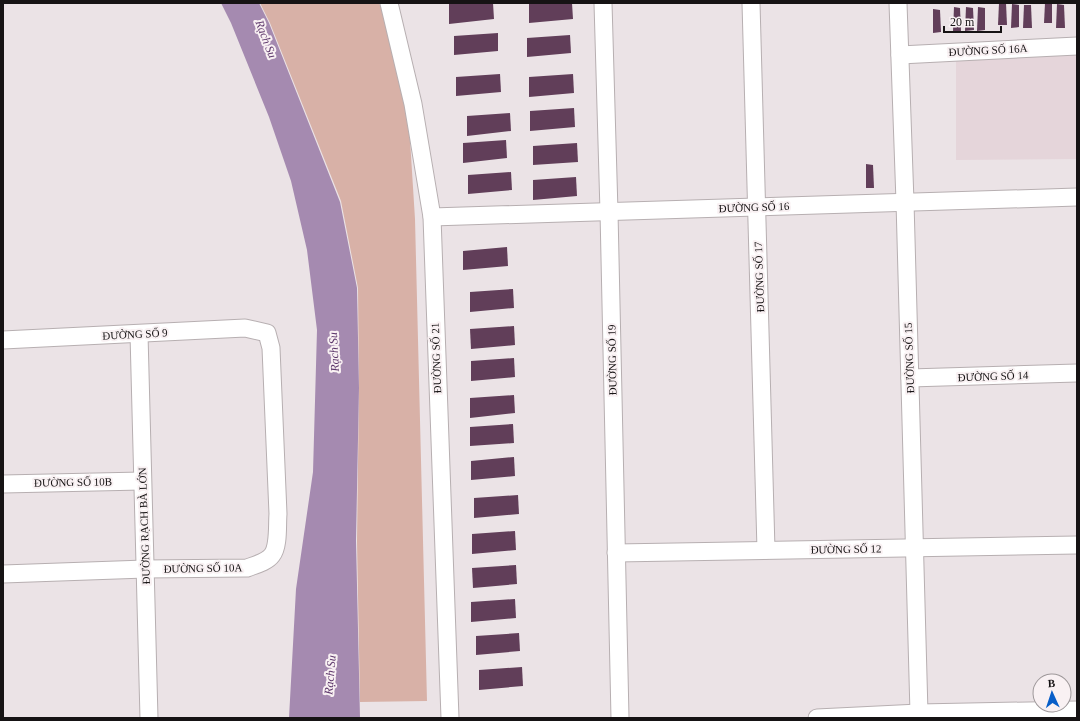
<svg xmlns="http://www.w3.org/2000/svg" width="1080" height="721" viewBox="0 0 1080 721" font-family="'Times New Roman',serif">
  <rect width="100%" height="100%" fill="#ebe3e6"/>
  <polygon fill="#e5d5da" points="1077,51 1077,159 956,160 956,57"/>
  <polygon fill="#d8b1a7" points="260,3 379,3 381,7 409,124 415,219 427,701 360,702 357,541 359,389 358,288 341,201 270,23"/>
  <polygon fill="#a58ab0" points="221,3 259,3 269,23 340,202 357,288 359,388 356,541 360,718 289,718 296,589 313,472 317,330 307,250 291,181 269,117 231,23"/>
  <g fill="#613e59">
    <polygon points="464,3 493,3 494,19 449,24 449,4"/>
    <polygon points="529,3 572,3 573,19 529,23"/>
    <polygon points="999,3 1006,3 1007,25 998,25"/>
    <polygon points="1045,3 1052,3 1052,23 1044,23"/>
    <polygon points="1012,4 1019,5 1019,27 1011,28"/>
    <polygon points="1057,4 1064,5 1065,28 1056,28"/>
    <polygon points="1024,5 1031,5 1032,28 1023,28"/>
    <polygon points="954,7 960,8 961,31 953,31"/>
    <polygon points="966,7 973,8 974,30 965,31"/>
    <polygon points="978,7 985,8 985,30 977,31"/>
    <polygon points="933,9 940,10 941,32 933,33"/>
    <polygon points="498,33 498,51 454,55 454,36"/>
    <polygon points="570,35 571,53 527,57 527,38"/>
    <polygon points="500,74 501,92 456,96 456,77"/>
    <polygon points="573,74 574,93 529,97 529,77"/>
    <polygon points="574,108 575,127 530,131 530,111"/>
    <polygon points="510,113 511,131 467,136 467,116"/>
    <polygon points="506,140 507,158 463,163 463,143"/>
    <polygon points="577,143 578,162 533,165 533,146"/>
    <polygon points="866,164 873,165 874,188 866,188"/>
    <polygon points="511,172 512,190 468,194 468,175"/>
    <polygon points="576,177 577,196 533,200 533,180"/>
    <polygon points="507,247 508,266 463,270 463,251"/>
    <polygon points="513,289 514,308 470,312 470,292"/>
    <polygon points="514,326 515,345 471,349 470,329"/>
    <polygon points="514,358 515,377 471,381 471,361"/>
    <polygon points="514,395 515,413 470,418 470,398"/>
    <polygon points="513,424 514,443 470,446 470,427"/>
    <polygon points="514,457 515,476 471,480 471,461"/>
    <polygon points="518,495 519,514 474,518 474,498"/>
    <polygon points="515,531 516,550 472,554 472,534"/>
    <polygon points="516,565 517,584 473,588 472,568"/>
    <polygon points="515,599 516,618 471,622 471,602"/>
    <polygon points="519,633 520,651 476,655 476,636"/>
    <polygon points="522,667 523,686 479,690 479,670"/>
  </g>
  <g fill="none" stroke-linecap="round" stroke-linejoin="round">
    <defs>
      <g id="street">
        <polyline points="389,3 413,104 432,217 450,718"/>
        <polyline points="603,3 609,212 620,718"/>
        <polyline points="751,3 766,550"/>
        <polyline points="898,3 905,202 919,713"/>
        <polyline points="900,55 1077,46"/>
        <polyline points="432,217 1077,197"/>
        <polyline points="139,334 149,718"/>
        <path d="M3,340l242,-12 22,5 4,15 7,166c-1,11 1,32 -6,41 -5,7 -17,10 -25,13l-102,1 -142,5"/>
        <polyline points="910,378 1077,373"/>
        <polyline points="3,484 142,481"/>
        <polyline points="616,553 1077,545"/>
        <polyline points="817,718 919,713 1077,710"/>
      </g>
    </defs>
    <use href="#street" stroke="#b7afb1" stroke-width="19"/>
    <use href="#street" stroke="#fff" stroke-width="17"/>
  </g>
  <g text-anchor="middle" stroke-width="4" stroke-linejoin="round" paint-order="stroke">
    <g font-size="11" fill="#161314" stroke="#f9f1f3">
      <text transform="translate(988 50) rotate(-3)" y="4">ĐƯỜNG SỐ 16A</text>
      <text transform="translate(754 207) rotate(-2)" y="4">ĐƯỜNG SỐ 16</text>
      <text transform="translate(759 277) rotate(-92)" y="4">ĐƯỜNG SỐ 17</text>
      <text transform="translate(135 334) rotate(-3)" y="4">ĐƯỜNG SỐ 9</text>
      <text transform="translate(436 358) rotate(-92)" y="4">ĐƯỜNG SỐ 21</text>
      <text transform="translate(909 358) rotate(-92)" y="4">ĐƯỜNG SỐ 15</text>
      <text transform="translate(612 360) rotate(-91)" y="4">ĐƯỜNG SỐ 19</text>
      <text transform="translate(993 376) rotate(-2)" y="4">ĐƯỜNG SỐ 14</text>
      <text transform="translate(73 482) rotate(-1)" y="4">ĐƯỜNG SỐ 10B</text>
      <text transform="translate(144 526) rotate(-92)" y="4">ĐƯỜNG RẠCH BÀ LỚN</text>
      <text transform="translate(846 549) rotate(-1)" y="4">ĐƯỜNG SỐ 12</text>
      <text transform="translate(203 568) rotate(-1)" y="4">ĐƯỜNG SỐ 10A</text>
    </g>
    <g font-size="12" font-style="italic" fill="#5e386c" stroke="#f9f1f3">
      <text transform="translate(266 39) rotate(69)" y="4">Rạch Su</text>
      <text transform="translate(334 352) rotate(-93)" y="4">Rạch Su</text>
      <text transform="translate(330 675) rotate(-85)" y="4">Rạch Su</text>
    </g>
  </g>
  <rect width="1080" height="721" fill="none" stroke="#161314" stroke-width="8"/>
  <g transform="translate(1052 693) rotate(357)"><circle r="19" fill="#f9f1f3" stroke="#9e989a"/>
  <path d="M0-3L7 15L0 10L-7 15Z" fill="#085ec8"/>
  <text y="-6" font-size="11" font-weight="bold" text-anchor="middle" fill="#161314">B</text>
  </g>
  <path d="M944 26v6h57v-6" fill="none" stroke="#161314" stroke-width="2"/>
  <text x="950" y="26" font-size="12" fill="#161314" stroke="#f9f1f3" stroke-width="3" paint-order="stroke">20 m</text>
</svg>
